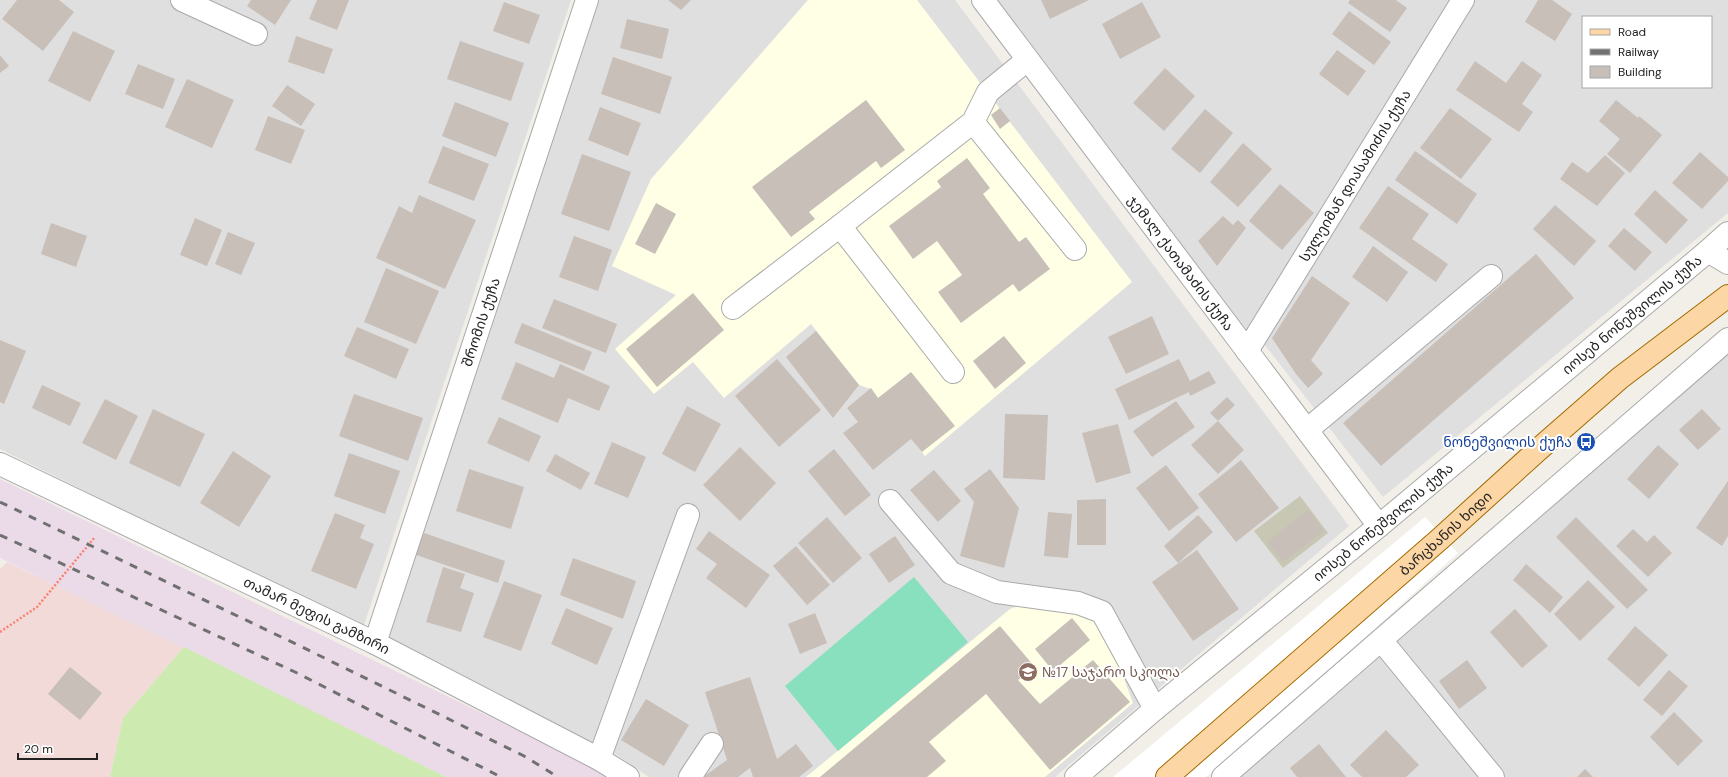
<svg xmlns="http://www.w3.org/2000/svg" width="1728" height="777" viewBox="0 0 1728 777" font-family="'DM Sans','Noto Sans Georgian',sans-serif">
  <rect width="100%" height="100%" fill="#f2efe9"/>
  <g fill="#e0dfdf" fill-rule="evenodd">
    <polygon points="0,0 571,0 363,628 0,449"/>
    <polygon points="595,0 955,0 1349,526 1055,777 649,777 617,755 384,635"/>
    <polygon points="983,0 1463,0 1247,351"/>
    <path d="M1475,0h253v213l-345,284 -122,-157zM1583,17h128v70h-128z"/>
    <polygon points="1728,349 1728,777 1235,777"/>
  </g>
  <polygon fill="#f2dad9" points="7,562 184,647 123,718 110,777 0,777 0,569"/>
  <polygon fill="#ebdbe8" points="0,479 593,767 614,777 446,777 0,558"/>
  <g fill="#ffffe5">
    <polygon points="808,0 917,0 1132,282 925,456 871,389 859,385 811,324 724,398 693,362 654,394 615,349 676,295 612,266 651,179"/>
    <polygon points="1031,601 1096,616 1110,641 1133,703 1045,777 806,777 1010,609"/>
  </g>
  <polygon fill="#c7c7b4" points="1300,496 1328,533 1283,568 1254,531"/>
  <polygon fill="#cdebb0" points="184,647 446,777 110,777 123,718"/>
  <polygon fill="#88e0be" points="914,577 968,642 838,751 785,686"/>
  <polygon fill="#fff" points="1425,517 1458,553 1269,725 1206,777 1113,777"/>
  <g fill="#c7bfb8">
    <polygon points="17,0 59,0 74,12 43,51 2,19"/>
    <polygon points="251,0 291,0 275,25 247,6"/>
    <polygon points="317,0 349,0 337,30 309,19"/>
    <polygon points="668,0 691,0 681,10"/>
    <polygon points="1041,0 1089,0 1050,19"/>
    <polygon points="1350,0 1396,0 1407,8 1390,32 1348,3"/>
    <polygon points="1538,0 1552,0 1572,14 1555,41 1525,22"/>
    <polygon points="504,2 540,15 529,44 493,31"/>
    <polygon points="1142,2 1161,37 1120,59 1102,24"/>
    <polygon points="1349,11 1391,42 1374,65 1332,34"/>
    <polygon points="627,19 669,29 662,59 620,48"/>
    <polygon points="73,31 115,51 90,102 48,81"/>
    <polygon points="296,36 333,49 324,74 288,62"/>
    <polygon points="460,41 524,63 511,101 447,79"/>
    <polygon points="1337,50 1366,71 1348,96 1319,74"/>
    <polygon points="0,55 9,66 0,73"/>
    <polygon points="613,57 672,77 660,114 601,94"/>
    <polygon points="1475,61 1506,83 1522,61 1542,75 1522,104 1533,112 1519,132 1456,90"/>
    <polygon points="138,64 175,79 163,109 125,94"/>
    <polygon points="1165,68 1195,96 1164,131 1133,103"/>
    <polygon points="187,79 234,100 212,148 165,127"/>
    <polygon points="287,85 315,104 301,126 272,106"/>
    <polygon points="866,100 905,150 881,168 876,161 809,212 815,219 791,237 752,187"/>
    <polygon points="1616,100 1638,118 1639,116 1662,135 1630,173 1607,154 1620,139 1599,121"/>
    <polygon points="455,102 509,123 496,157 442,136"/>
    <polygon points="600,107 641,123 628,156 588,140"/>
    <polygon points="1000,108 1010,121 1000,129 991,115"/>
    <polygon points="1450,108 1492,139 1461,179 1420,148"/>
    <polygon points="1205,109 1233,133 1200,173 1171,149"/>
    <polygon points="268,116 305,130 291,164 255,150"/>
    <polygon points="1243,143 1272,169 1238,207 1210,182"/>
    <polygon points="443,146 489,164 474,201 428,183"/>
    <polygon points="1415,151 1477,194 1457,224 1395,180"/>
    <polygon points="1700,152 1728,177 1728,181 1702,209 1672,183"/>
    <polygon points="582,154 631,172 609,231 561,214"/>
    <polygon points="1605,155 1625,173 1597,206 1560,179 1572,162 1588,173"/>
    <polygon points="967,158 990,188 983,194 1019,242 1026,237 1050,269 1019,292 1013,284 961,323 938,292 962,275 937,241 913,259 889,226 941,187 937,181"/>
    <polygon points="1280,184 1314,213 1282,250 1249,221"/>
    <polygon points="1388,186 1429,214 1412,239 1448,264 1436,282 1359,228"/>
    <polygon points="1655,190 1688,220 1666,244 1634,214"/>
    <polygon points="419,195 476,220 445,289 376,258 399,206 412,213"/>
    <polygon points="656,203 676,214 655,254 635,244"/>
    <polygon points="1555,205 1596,241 1574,266 1533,229"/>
    <polygon points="1223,216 1233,225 1238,220 1246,228 1217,266 1198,241"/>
    <polygon points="195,218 222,230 207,266 180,255"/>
    <polygon points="51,223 87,236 76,267 41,254"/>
    <polygon points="1624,228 1652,252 1635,271 1608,246"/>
    <polygon points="228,232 255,243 241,275 215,264"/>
    <polygon points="574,236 612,250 598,291 559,277"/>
    <polygon points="1373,246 1408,272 1387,302 1352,277"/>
    <polygon points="1536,254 1574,298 1381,466 1343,423"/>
    <polygon points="386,268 439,291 416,344 364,322"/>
    <polygon points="1312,276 1350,303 1311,360 1323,374 1308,388 1296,374 1272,338"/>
    <polygon points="693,293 724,330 657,387 626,349"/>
    <polygon points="554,299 617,324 606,353 542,328"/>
    <polygon points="1152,316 1169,354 1126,374 1108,337"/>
    <polygon points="522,323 592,352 584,371 514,343"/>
    <polygon points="357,327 409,349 396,379 344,356"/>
    <polygon points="816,331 859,385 833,418 786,357"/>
    <polygon points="1004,336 1026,363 995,389 973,361"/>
    <polygon points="0,340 26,351 4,404 0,402"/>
    <polygon points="777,359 821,410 779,447 735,396"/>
    <polygon points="1179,359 1190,381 1209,371 1216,383 1190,396 1189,392 1129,420 1115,389"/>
    <polygon points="516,362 554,378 560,364 610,386 599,411 568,398 558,423 501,399"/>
    <polygon points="911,372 955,426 922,452 911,439 873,470 843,433 858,422 847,408 871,388 878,398"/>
    <polygon points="42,385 81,403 70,426 32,408"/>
    <polygon points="354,394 423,418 408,461 339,436"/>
    <polygon points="1227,397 1235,405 1218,421 1210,413"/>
    <polygon points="105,399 138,416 116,460 82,443"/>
    <polygon points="1176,401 1195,427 1152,457 1133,431"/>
    <polygon points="687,406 721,424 695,472 662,454"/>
    <polygon points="153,409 205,434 180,487 129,463"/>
    <polygon points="1702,409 1721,429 1698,450 1679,430"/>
    <polygon points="1005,414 1048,415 1045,480 1003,478"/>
    <polygon points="499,417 541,436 529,462 487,443"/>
    <polygon points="1218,421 1244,450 1218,474 1191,445"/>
    <polygon points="1118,424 1131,473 1096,483 1082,433"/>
    <polygon points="612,442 646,457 628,498 594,484"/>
    <polygon points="1658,445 1679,464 1649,499 1627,479"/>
    <polygon points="740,447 776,483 740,521 703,485"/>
    <polygon points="834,449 871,495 845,516 808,471"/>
    <polygon points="233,451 271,476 239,527 200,503"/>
    <polygon points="349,453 400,471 385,514 334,496"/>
    <polygon points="555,454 590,473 581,490 546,471"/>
    <polygon points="1241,460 1279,508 1236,542 1198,494"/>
    <polygon points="1166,465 1199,508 1169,531 1136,488"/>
    <polygon points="469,469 524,487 511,529 456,511"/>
    <polygon points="990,469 1019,508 1004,568 960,556 974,502 964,489"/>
    <polygon points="934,470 961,501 938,522 910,490"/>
    <polygon points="1728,481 1728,536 1722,546 1696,528"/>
    <polygon points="1106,499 1106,545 1077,545 1077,500"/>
    <polygon points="1308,510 1324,531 1283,562 1267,542"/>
    <polygon points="1048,512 1072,514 1068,558 1044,556"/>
    <polygon points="335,513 365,525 360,538 374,544 356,589 311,571"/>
    <polygon points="1198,515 1213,532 1178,563 1164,546"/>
    <polygon points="827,517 862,558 833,583 798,543"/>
    <polygon points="1576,517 1648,590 1627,609 1556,537"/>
    <polygon points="1633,529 1647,542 1654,535 1672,553 1648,577 1616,546"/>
    <polygon points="709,531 770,575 746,608 706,578 717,564 696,549"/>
    <polygon points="424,533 505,561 498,583 416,555"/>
    <polygon points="895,536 915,565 889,583 869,554"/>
    <polygon points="796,546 830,585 807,605 773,566"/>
    <polygon points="1197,550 1239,609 1193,641 1152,582"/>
    <polygon points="573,558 636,581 623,619 560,595"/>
    <polygon points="1526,564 1563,597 1550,613 1513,580"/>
    <polygon points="443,567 465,574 460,588 474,593 461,632 426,622"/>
    <polygon points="1588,580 1615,607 1580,641 1554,614"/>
    <polygon points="504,581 542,595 521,651 483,637"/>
    <polygon points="566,608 613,628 597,665 551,644"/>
    <polygon points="1515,609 1548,646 1522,668 1490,632"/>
    <polygon points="815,613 827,643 800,654 788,624"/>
    <polygon points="1072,618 1090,640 1053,671 1035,649"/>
    <polygon points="1000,626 1034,666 1018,680 1040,704 1093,660 1130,702 1050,770 986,694 929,742 946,761 927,777 820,777"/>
    <polygon points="1635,626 1668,655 1639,687 1607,659"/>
    <polygon points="1467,660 1487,688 1459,709 1439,681"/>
    <polygon points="70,667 102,693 80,720 48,694"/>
    <polygon points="1669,670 1688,686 1662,716 1643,700"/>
    <polygon points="750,677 777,759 796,744 813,766 799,777 753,777 750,768 738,777 703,777 727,760 705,692"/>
    <polygon points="646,699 689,725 664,766 621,740"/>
    <polygon points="1674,712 1703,741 1678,766 1650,737"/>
    <polygon points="1386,730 1419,765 1406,777 1362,777 1350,765"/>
    <polygon points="1319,744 1346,777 1297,777 1290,768"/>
    <polygon points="1585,769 1593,777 1577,777"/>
  </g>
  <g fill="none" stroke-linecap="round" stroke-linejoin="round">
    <defs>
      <g id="minor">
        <polyline points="182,0 256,34"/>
        <path id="s1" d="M983,0l396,526"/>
        <polyline points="973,122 1075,249"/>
        <polyline points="1708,251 1728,233"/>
        <polyline points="733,308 840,226"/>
        <path id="s2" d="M1247,351l216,-351"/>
        <polyline points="953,372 840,226 973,122 988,92 1027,60"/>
        <polyline points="1307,430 1491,276"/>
        <path id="s3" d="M0,464l375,179 224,116 29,18"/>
        <polyline points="890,501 951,573 997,592 1078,603 1102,612 1155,709"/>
        <polyline points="1381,640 1493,777"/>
        <path id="s4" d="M375,643l212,-643"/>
        <polyline points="599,759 688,515"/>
        <polyline points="690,777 712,744"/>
        <path id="s5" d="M1076,777l79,-68 224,-183 329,-275 20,12"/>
        <polyline points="1223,777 1728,339"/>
      </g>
      <g id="major">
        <path id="s6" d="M1167,777l274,-239 98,-89 81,-71 108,-82"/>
      </g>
    </defs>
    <use href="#minor" stroke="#a9a9a9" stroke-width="24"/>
    <use href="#major" stroke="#a06b00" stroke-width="24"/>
    <polyline stroke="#fa8072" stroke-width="2.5" stroke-dasharray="2 2" stroke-linecap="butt" points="0,632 37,607 95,537"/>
    <use href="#minor" stroke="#fff" stroke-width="22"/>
    <use href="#major" stroke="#fcd6a4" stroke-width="22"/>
    <g stroke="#707070" stroke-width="3" stroke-dasharray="8 8" stroke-linecap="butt">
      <polyline points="0,502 300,646 524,756 558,777"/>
      <polyline points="0,535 295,672 501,777"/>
    </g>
  </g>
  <defs>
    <symbol id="bus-disc" viewBox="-11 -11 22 22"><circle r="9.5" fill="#1a4fb4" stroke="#fff"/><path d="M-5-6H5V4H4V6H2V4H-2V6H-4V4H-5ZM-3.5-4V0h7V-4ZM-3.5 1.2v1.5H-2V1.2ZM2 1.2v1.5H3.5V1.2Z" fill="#fff"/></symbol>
    <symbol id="school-disc" viewBox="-11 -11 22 22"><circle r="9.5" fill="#8d6e63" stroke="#fff"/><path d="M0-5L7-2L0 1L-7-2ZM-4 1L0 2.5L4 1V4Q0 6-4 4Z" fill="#fff"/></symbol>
  </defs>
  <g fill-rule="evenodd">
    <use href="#bus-disc" x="1575" y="431" width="22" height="22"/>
    <use href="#school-disc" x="1017" y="661" width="22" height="22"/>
  </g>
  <g text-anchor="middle" stroke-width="4" stroke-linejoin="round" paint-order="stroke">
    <g font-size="14" fill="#222" stroke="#fff">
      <text dy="5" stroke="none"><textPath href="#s2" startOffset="206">სულეიმან დიასამიძის ქუჩა</textPath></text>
      <text dy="5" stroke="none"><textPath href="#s1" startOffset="329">ჯემალ ქათამაძის ქუჩა</textPath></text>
      <text dy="5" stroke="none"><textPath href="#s5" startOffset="723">იოსებ ნონეშვილის ქუჩა</textPath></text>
      <text dy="5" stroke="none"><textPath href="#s4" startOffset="338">შრომის ქუჩა</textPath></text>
      <text dy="5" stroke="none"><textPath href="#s5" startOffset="399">იოსებ ნონეშვილის ქუჩა</textPath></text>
      <text dy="5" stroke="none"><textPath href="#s6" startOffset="370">ბარცხანის ხიდი</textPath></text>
      <text dy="5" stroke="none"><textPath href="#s3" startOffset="351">თამარ მეფის გამზირი</textPath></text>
    </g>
    <g font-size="14" fill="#164399" stroke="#fff" text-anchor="end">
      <text x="1572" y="447">ნონეშვილის ქუჩა</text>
    </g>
    <g font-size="14" fill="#785e54" stroke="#fff" text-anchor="start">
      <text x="1042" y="677">№17 საჯარო სკოლა</text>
    </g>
  </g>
  <rect x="1582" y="16" width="130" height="72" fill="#ffffff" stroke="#a7a7a7"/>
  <rect x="1590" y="29" width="20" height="6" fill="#fcd6a4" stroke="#a7a7a7"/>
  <text x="1618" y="36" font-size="12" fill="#222222">Road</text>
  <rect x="1590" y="49" width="20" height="6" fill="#707070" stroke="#a7a7a7"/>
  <text x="1618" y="56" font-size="12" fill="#222222">Railway</text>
  <rect x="1590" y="66" width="20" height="12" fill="#c7bfb8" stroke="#a7a7a7"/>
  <text x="1618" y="76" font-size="12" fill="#222222">Building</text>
  <path d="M18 753v6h79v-6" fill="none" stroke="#222222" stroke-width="2"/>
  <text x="24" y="753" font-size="12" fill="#222222" stroke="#ffffff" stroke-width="3" paint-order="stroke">20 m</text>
</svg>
